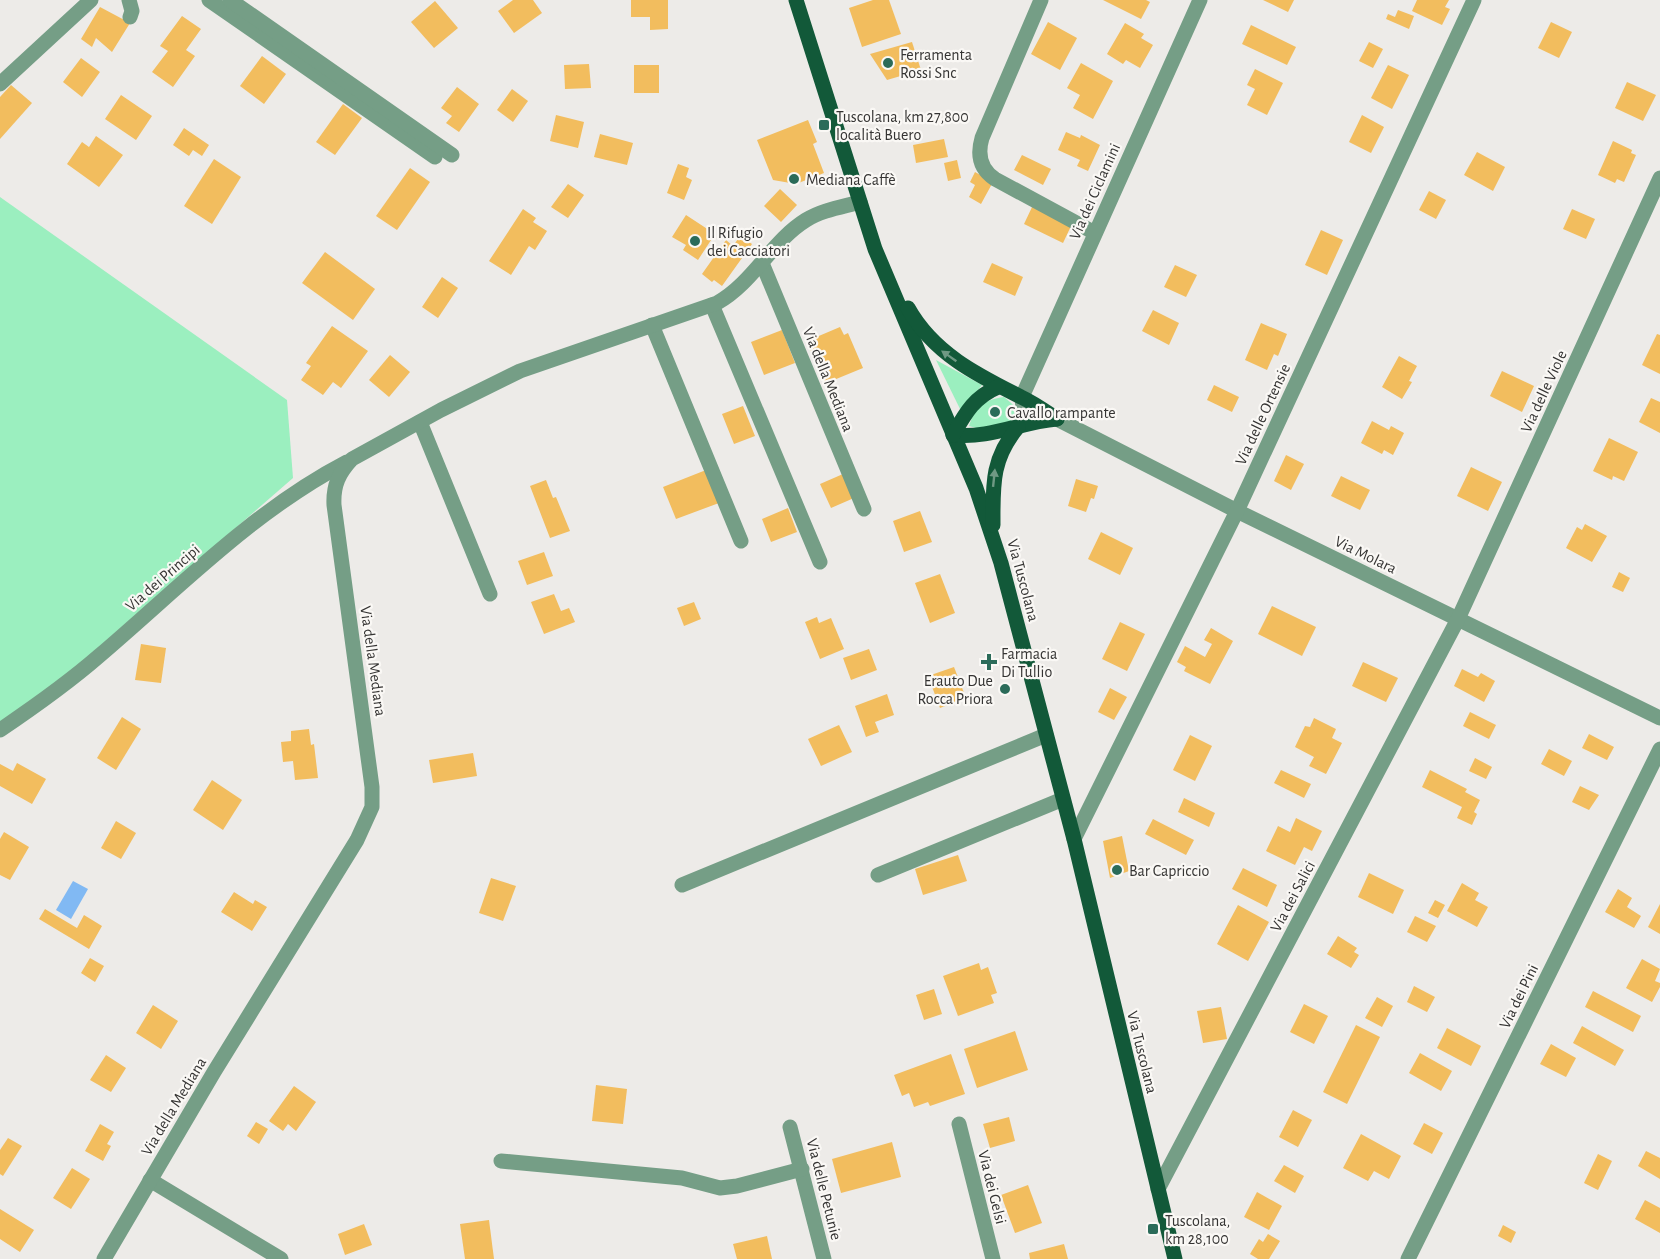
<svg xmlns="http://www.w3.org/2000/svg" width="1660" height="1259" viewBox="0 0 1660 1259" font-family="'Alegreya Sans',sans-serif">
  <rect width="100%" height="100%" fill="#edebe8"/>
  <g fill="#9befbf">
    <polygon points="0,197 287,400 293,478 0,733"/>
    <polygon points="936,360 982,385 961,411"/>
    <path d="M1004,397l13,11 -4,13 -23,11 -21,-6c6,-20 15,-26 35,-29z"/>
  </g>
  <polygon fill="#81b9f3" points="73,881 88,889 71,919 56,910"/>
  <g fill="#f2bd5e">
    <polygon points="513,0 533,0 542,13 514,33 498,11"/>
    <polygon points="631,0 668,0 668,29 650,30 650,17 631,17"/>
    <polygon points="873,0 889,0 901,34 862,47 849,8"/>
    <polygon points="1103,0 1146,0 1150,2 1141,19"/>
    <polygon points="1263,0 1294,0 1288,12"/>
    <polygon points="1417,0 1449,0 1445,7 1450,9 1442,25 1412,11"/>
    <polygon points="435,1 458,28 434,48 411,22"/>
    <polygon points="100,7 130,23 112,52 96,38 92,47 81,39"/>
    <polygon points="1398,10 1414,16 1409,29 1386,19 1388,14 1395,17"/>
    <polygon points="182,16 201,29 186,50 195,56 173,87 152,72 168,51 160,46"/>
    <polygon points="1048,22 1077,38 1060,70 1031,54"/>
    <polygon points="1551,22 1572,32 1559,58 1538,48"/>
    <polygon points="1125,23 1144,34 1141,38 1153,45 1140,68 1126,60 1123,64 1107,54"/>
    <polygon points="1251,25 1296,47 1287,65 1242,44"/>
    <polygon points="912,42 921,70 887,80 870,54"/>
    <polygon points="1369,42 1383,49 1373,68 1359,61"/>
    <polygon points="262,56 286,74 264,104 240,86"/>
    <polygon points="81,58 100,72 82,97 63,82"/>
    <polygon points="1081,63 1113,81 1093,119 1073,108 1080,95 1067,88"/>
    <polygon points="589,64 591,88 565,89 564,65"/>
    <rect x="634" y="65" width="25" height="28"/>
    <polygon points="1388,65 1409,75 1392,109 1371,98"/>
    <polygon points="1255,69 1283,83 1267,115 1247,105 1255,89 1247,85"/>
    <polygon points="1627,82 1656,95 1643,121 1615,108"/>
    <polygon points="11,85 32,103 0,139 0,97"/>
    <polygon points="457,87 479,104 459,132 446,123 452,116 441,108"/>
    <polygon points="512,89 528,101 513,122 497,110"/>
    <polygon points="121,95 152,116 136,140 105,119"/>
    <polygon points="343,104 362,118 335,155 316,142"/>
    <polygon points="556,115 584,122 578,148 550,141"/>
    <polygon points="1362,115 1384,127 1371,153 1349,142"/>
    <polygon points="808,120 817,142 813,144 824,173 796,184 773,180 757,140"/>
    <polygon points="184,128 209,145 202,156 193,150 189,156 173,145"/>
    <polygon points="1066,132 1080,138 1081,135 1100,145 1088,171 1077,166 1080,160 1058,150"/>
    <polygon points="600,134 633,143 627,165 594,157"/>
    <polygon points="96,136 123,155 99,187 67,164 82,142 89,147"/>
    <polygon points="944,139 948,157 916,163 913,145"/>
    <polygon points="1613,141 1632,150 1631,153 1636,155 1624,182 1617,179 1615,183 1598,175"/>
    <polygon points="1477,152 1505,167 1493,191 1464,175"/>
    <polygon points="1022,155 1051,169 1043,185 1014,170"/>
    <polygon points="214,159 241,177 212,224 184,206"/>
    <polygon points="957,160 961,178 948,181 944,163"/>
    <polygon points="678,164 689,168 686,177 692,180 684,200 667,193"/>
    <polygon points="410,168 430,182 397,230 376,216"/>
    <polygon points="975,172 993,182 981,204 969,197 975,185 970,182"/>
    <polygon points="568,184 584,195 568,218 551,207"/>
    <polygon points="780,189 797,205 781,222 764,206"/>
    <polygon points="1429,191 1446,200 1436,219 1419,210"/>
    <polygon points="1033,205 1072,224 1063,243 1024,224"/>
    <polygon points="523,209 536,218 533,222 547,231 535,250 529,246 511,275 489,261"/>
    <polygon points="1572,209 1595,219 1586,239 1563,229"/>
    <polygon points="686,215 715,234 698,260 683,250 686,245 672,237"/>
    <polygon points="1321,230 1343,240 1327,275 1305,265"/>
    <polygon points="740,236 752,244 722,286 714,280 712,282 702,274 726,240 733,246"/>
    <polygon points="325,252 375,289 353,320 302,283"/>
    <polygon points="992,263 1023,277 1015,296 983,282"/>
    <polygon points="1175,265 1197,275 1186,297 1164,287"/>
    <polygon points="442,277 458,288 438,318 422,307"/>
    <polygon points="1153,310 1179,323 1169,345 1142,331"/>
    <polygon points="1261,323 1287,334 1278,356 1274,354 1267,370 1245,360"/>
    <polygon points="332,326 368,351 341,388 333,382 323,395 301,380 311,366 306,363"/>
    <polygon points="840,327 844,335 848,333 863,368 824,384 807,341"/>
    <polygon points="782,330 795,363 764,375 751,342"/>
    <polygon points="1657,334 1660,335 1660,374 1642,365"/>
    <polygon points="390,355 410,372 389,397 369,380"/>
    <polygon points="1399,356 1417,366 1409,381 1412,382 1402,399 1382,387"/>
    <polygon points="1502,371 1534,386 1522,412 1490,396"/>
    <polygon points="1214,385 1239,397 1232,412 1207,400"/>
    <polygon points="1651,398 1660,402 1660,433 1639,422"/>
    <polygon points="743,406 755,436 734,444 722,414"/>
    <polygon points="1372,421 1389,430 1391,426 1404,433 1393,455 1384,450 1382,454 1361,443"/>
    <polygon points="1609,438 1638,452 1624,481 1613,476 1612,480 1593,471"/>
    <polygon points="1286,455 1304,464 1291,490 1274,481"/>
    <polygon points="1471,467 1502,482 1488,511 1457,496"/>
    <polygon points="706,470 719,503 676,519 663,487"/>
    <polygon points="843,474 854,498 831,508 820,484"/>
    <polygon points="1341,476 1370,490 1360,510 1331,496"/>
    <polygon points="1076,479 1098,486 1094,499 1091,498 1086,512 1068,506"/>
    <polygon points="546,480 553,498 556,497 570,531 550,538 530,486"/>
    <polygon points="788,508 797,532 771,542 762,519"/>
    <polygon points="920,511 932,542 904,552 893,521"/>
    <polygon points="1585,524 1607,536 1592,562 1566,548 1577,527 1582,530"/>
    <polygon points="1101,532 1133,548 1120,575 1088,559"/>
    <polygon points="544,552 553,576 527,585 518,561"/>
    <polygon points="1619,572 1630,578 1623,592 1612,587"/>
    <polygon points="940,574 955,613 930,623 915,583"/>
    <polygon points="554,594 561,611 569,608 575,622 544,634 531,602"/>
    <polygon points="694,602 701,619 684,626 677,608"/>
    <polygon points="1272,606 1316,627 1302,656 1258,634"/>
    <polygon points="817,617 819,623 831,618 844,649 820,659 805,622"/>
    <polygon points="1120,622 1145,634 1127,671 1102,659"/>
    <polygon points="1211,628 1233,641 1210,684 1184,671 1186,667 1177,662 1185,646 1205,657 1212,644 1204,640"/>
    <polygon points="141,644 166,648 161,683 135,680"/>
    <polygon points="869,649 877,670 851,680 843,658"/>
    <polygon points="1363,662 1398,678 1386,702 1352,686"/>
    <polygon points="954,667 966,698 940,708 928,676"/>
    <polygon points="1462,669 1478,677 1481,673 1495,681 1484,702 1454,686"/>
    <polygon points="1110,688 1127,697 1114,720 1098,712"/>
    <polygon points="887,694 894,715 875,722 879,732 866,737 855,706"/>
    <polygon points="1470,712 1496,725 1489,739 1463,726"/>
    <polygon points="122,717 141,729 116,770 97,758"/>
    <polygon points="1314,718 1336,729 1332,738 1342,743 1326,774 1309,766 1314,757 1295,747 1305,726 1310,727"/>
    <polygon points="839,725 852,752 821,766 808,739"/>
    <polygon points="309,729 311,745 314,744 318,778 295,780 293,761 283,762 281,742 291,741 291,731"/>
    <polygon points="1589,734 1614,747 1607,760 1582,748"/>
    <polygon points="1190,735 1212,746 1195,781 1173,770"/>
    <polygon points="1549,749 1572,761 1564,776 1541,764"/>
    <polygon points="473,753 477,776 433,783 429,760"/>
    <polygon points="1475,758 1492,767 1486,779 1469,771"/>
    <polygon points="17,763 46,779 32,804 0,786 0,764 13,771"/>
    <polygon points="1281,770 1311,784 1304,798 1274,783"/>
    <polygon points="1430,770 1467,789 1465,792 1480,800 1474,812 1477,814 1472,825 1457,818 1462,807 1422,787"/>
    <polygon points="212,780 242,800 223,830 193,810"/>
    <polygon points="1580,786 1599,795 1589,810 1572,802"/>
    <polygon points="1184,798 1215,813 1209,827 1178,812"/>
    <polygon points="1296,818 1322,831 1312,851 1304,847 1295,865 1266,851 1278,826 1290,832"/>
    <polygon points="1153,819 1194,840 1186,855 1145,834"/>
    <polygon points="116,821 136,833 121,859 101,848"/>
    <polygon points="4,832 29,847 10,880 0,875 0,839"/>
    <polygon points="1122,836 1129,871 1110,878 1103,841"/>
    <polygon points="958,855 967,881 923,895 915,869"/>
    <polygon points="1243,868 1277,885 1267,907 1232,889"/>
    <polygon points="1369,873 1404,890 1393,914 1358,897"/>
    <polygon points="491,878 516,886 503,921 479,913"/>
    <polygon points="1462,883 1479,893 1475,900 1488,907 1477,927 1447,911"/>
    <polygon points="1618,889 1632,898 1627,907 1641,916 1634,928 1605,912"/>
    <polygon points="234,892 253,904 255,900 267,907 252,931 221,912"/>
    <polygon points="1435,900 1445,905 1438,918 1428,913"/>
    <polygon points="1660,904 1660,934 1648,927"/>
    <polygon points="1238,905 1269,922 1248,961 1217,944"/>
    <polygon points="45,909 77,928 84,915 102,926 89,949 39,919"/>
    <polygon points="1415,916 1436,926 1427,942 1407,932"/>
    <polygon points="1338,936 1357,948 1354,952 1359,955 1351,968 1327,954"/>
    <polygon points="90,958 104,966 95,982 81,973"/>
    <polygon points="1642,959 1660,969 1655,981 1660,983 1660,987 1652,1002 1626,988"/>
    <polygon points="979,963 981,970 988,967 997,993 991,995 994,1003 958,1016 943,976"/>
    <polygon points="1414,986 1435,997 1427,1012 1407,1002"/>
    <polygon points="934,989 942,1014 924,1020 916,995"/>
    <polygon points="1593,991 1641,1016 1633,1032 1585,1007"/>
    <polygon points="1377,997 1393,1006 1382,1027 1365,1018"/>
    <polygon points="1304,1004 1328,1016 1314,1044 1290,1032"/>
    <polygon points="153,1005 178,1021 161,1049 136,1033"/>
    <polygon points="1221,1007 1227,1039 1203,1043 1197,1011"/>
    <polygon points="1356,1025 1380,1037 1347,1104 1323,1092"/>
    <polygon points="1582,1026 1624,1050 1615,1066 1573,1043"/>
    <polygon points="1447,1028 1481,1046 1471,1066 1437,1048"/>
    <polygon points="1015,1031 1028,1070 977,1088 964,1049"/>
    <polygon points="1551,1044 1576,1058 1566,1077 1540,1064"/>
    <polygon points="1420,1053 1452,1071 1441,1091 1409,1073"/>
    <polygon points="951,1054 965,1094 930,1106 928,1102 914,1107 909,1093 902,1096 894,1075"/>
    <polygon points="106,1055 126,1068 111,1092 90,1080"/>
    <polygon points="596,1085 627,1089 623,1124 592,1121"/>
    <polygon points="294,1086 316,1102 296,1131 288,1124 283,1131 269,1121"/>
    <polygon points="1293,1110 1312,1120 1298,1147 1279,1137"/>
    <polygon points="1009,1117 1015,1141 990,1148 983,1124"/>
    <polygon points="256,1122 268,1129 259,1144 247,1136"/>
    <polygon points="1424,1123 1443,1133 1432,1154 1413,1144"/>
    <polygon points="100,1124 114,1132 107,1144 111,1146 103,1161 85,1151"/>
    <polygon points="1361,1134 1401,1156 1389,1179 1374,1171 1368,1181 1343,1168"/>
    <polygon points="8,1138 22,1146 3,1176 0,1174 0,1150"/>
    <polygon points="892,1142 901,1177 841,1193 832,1159"/>
    <polygon points="1646,1151 1660,1158 1660,1179 1638,1166"/>
    <polygon points="1598,1154 1612,1161 1598,1190 1584,1183"/>
    <polygon points="1284,1165 1304,1176 1295,1193 1274,1181"/>
    <polygon points="72,1168 90,1179 71,1209 53,1198"/>
    <polygon points="1028,1185 1042,1223 1015,1233 1001,1195"/>
    <polygon points="1257,1192 1282,1206 1269,1230 1244,1217"/>
    <polygon points="1645,1200 1660,1208 1660,1233 1635,1219"/>
    <polygon points="0,1209 34,1230 20,1252 0,1239"/>
    <polygon points="489,1220 494,1259 465,1259 460,1224"/>
    <polygon points="364,1224 372,1245 345,1255 338,1234"/>
    <polygon points="1503,1225 1516,1232 1511,1243 1498,1236"/>
    <polygon points="1268,1234 1280,1241 1269,1259 1258,1259 1250,1254 1259,1239 1263,1242"/>
    <polygon points="767,1236 772,1259 737,1259 733,1244"/>
    <polygon points="1064,1244 1068,1259 1030,1259 1029,1253"/>
  </g>
  <g fill="none" stroke-linecap="round" stroke-linejoin="round">
    <g stroke="#759e86" stroke-width="15">
      <polyline points="129,0 132,11 130,17"/>
      <polyline points="209,0 435,157"/>
      <polyline points="230,0 452,155"/>
      <path d="M1041,0l-59,138c-5,17 -2,31 13,41l100,54"/>
      <polyline points="0,84 91,0"/>
      <polyline points="762,263 864,509"/>
      <polyline points="712,305 820,562"/>
      <polyline points="652,325 741,541"/>
      <polyline points="1057,419 1237,511 1660,718"/>
      <polyline points="420,422 490,594"/>
      <polyline points="1018,427 1023,410 1022,397 1200,0"/>
      <path d="M0,730c34,-23 68,-47 99,-74 80,-68 154,-145 248,-194"/>
      <polyline points="1074,839 1237,511 1474,0"/>
      <polyline points="878,875 1063,799"/>
      <polyline points="682,885 1046,735"/>
      <polyline points="959,1124 993,1259"/>
      <polyline points="790,1127 824,1259"/>
      <polyline points="501,1161 682,1178 720,1188 737,1186 802,1169"/>
      <polyline points="150,1180 281,1259"/>
      <polyline points="1158,1189 1458,619 1660,178"/>
      <path d="M104,1259l110,-187 143,-232 15,-33v-20l-38,-282c-1,-20 5,-32 18,-46l89,-49 79,-39 197,-68c36,-20 55,-62 89,-83 16,-10 36,-13 54,-18"/>
      <polyline points="1408,1259 1660,749"/>
    </g>
    <g stroke="#125939" stroke-width="15">
      <polyline points="796,0 875,249 976,488 1001,563 1074,839 1175,1259"/>
      <path d="M908,308c25,45 69,67 113,89 13,6 24,14 36,22"/>
      <path d="M953,435c38,4 67,-13 104,-16"/>
      <path d="M953,435c12,-21 21,-38 45,-48"/>
      <path d="M993,525c0,-39 -2,-66 25,-98"/>
    </g>
  </g>
  <defs><path id="oneway-solid" d="M-6-.8H1V-3.2L6.5 0L1 3.2V.8H-6Z" transform="scale(1.5)"/></defs>
  <g fill="#6f9984">
    <use href="#oneway-solid" transform="translate(949 356) rotate(-145)"/>
    <use href="#oneway-solid" transform="translate(994 478) rotate(-84)"/>
  </g>
  <g fill="#2b6b59" stroke="#faf8f5" stroke-width="2">
    <circle cx="888" cy="63" r="6"/>
    <rect x="818" y="119" width="12" height="12" rx="3"/>
    <circle cx="794" cy="179" r="6"/>
    <circle cx="695" cy="241" r="6"/>
    <circle cx="995" cy="412" r="6"/>
    <path d="M986 653h6v6h6v6h-6v6h-6v-6h-6v-6h6z"/>
    <circle cx="1005" cy="689" r="6"/>
    <circle cx="1117" cy="870" r="6"/>
    <rect x="1147" y="1223" width="12" height="12" rx="3"/>
  </g>
  <g text-anchor="middle" stroke-width="4.5" stroke-linejoin="round" paint-order="stroke">
    <g font-size="16" fill="#353433" stroke="#faf8f5" text-anchor="start">
      <text x="900" y="60">Ferramenta<tspan x="900" dy="18">Rossi Snc</tspan></text>
      <text x="836" y="122">Tuscolana, km 27,800<tspan x="836" dy="18">località Buero</tspan></text>
      <text x="806" y="185">Mediana Caffè</text>
      <text x="707" y="238">Il Rifugio<tspan x="707" dy="18">dei Cacciatori</tspan></text>
      <text x="1007" y="418">Cavallo rampante</text>
      <text x="1001" y="659">Farmacia<tspan x="1001" dy="18">Di Tullio</tspan></text>
      <text x="993" y="686" text-anchor="end">Erauto Due<tspan x="993" dy="18">Rocca Priora</tspan></text>
      <text x="1129" y="876">Bar Capriccio</text>
      <text x="1165" y="1226">Tuscolana,<tspan x="1165" dy="18">km 28,100</tspan></text>
    </g>
    <g font-size="16" fill="#353433" stroke="#faf8f5">
      <text transform="translate(1094 191) rotate(-66)" y="6">Via dei Ciclamini</text>
      <text transform="translate(829 379) rotate(68)" y="6">Via della Mediana</text>
      <text transform="translate(1543 391) rotate(-65)" y="6">Via delle Viole</text>
      <text transform="translate(1262 414) rotate(-65)" y="6">Via delle Ortensie</text>
      <text transform="translate(1366 554) rotate(26)" y="6">Via Molara</text>
      <text transform="translate(162 577) rotate(-41)" y="6">Via dei Principi</text>
      <text transform="translate(1024 580) rotate(75)" y="6">Via Tuscolana</text>
      <text transform="translate(374 661) rotate(82)" y="6">Via della Mediana</text>
      <text transform="translate(1292 896) rotate(-62)" y="6">Via dei Salici</text>
      <text transform="translate(1518 996) rotate(-64)" y="6">Via dei Pini</text>
      <text transform="translate(1143 1052) rotate(76)" y="6">Via Tuscolana</text>
      <text transform="translate(173 1106) rotate(-59)" y="6">Via della Mediana</text>
      <text transform="translate(993 1187) rotate(76)" y="6">Via dei Gelsi</text>
      <text transform="translate(825 1189) rotate(76)" y="6">Via delle Petunie</text>
    </g>
  </g>
</svg>
